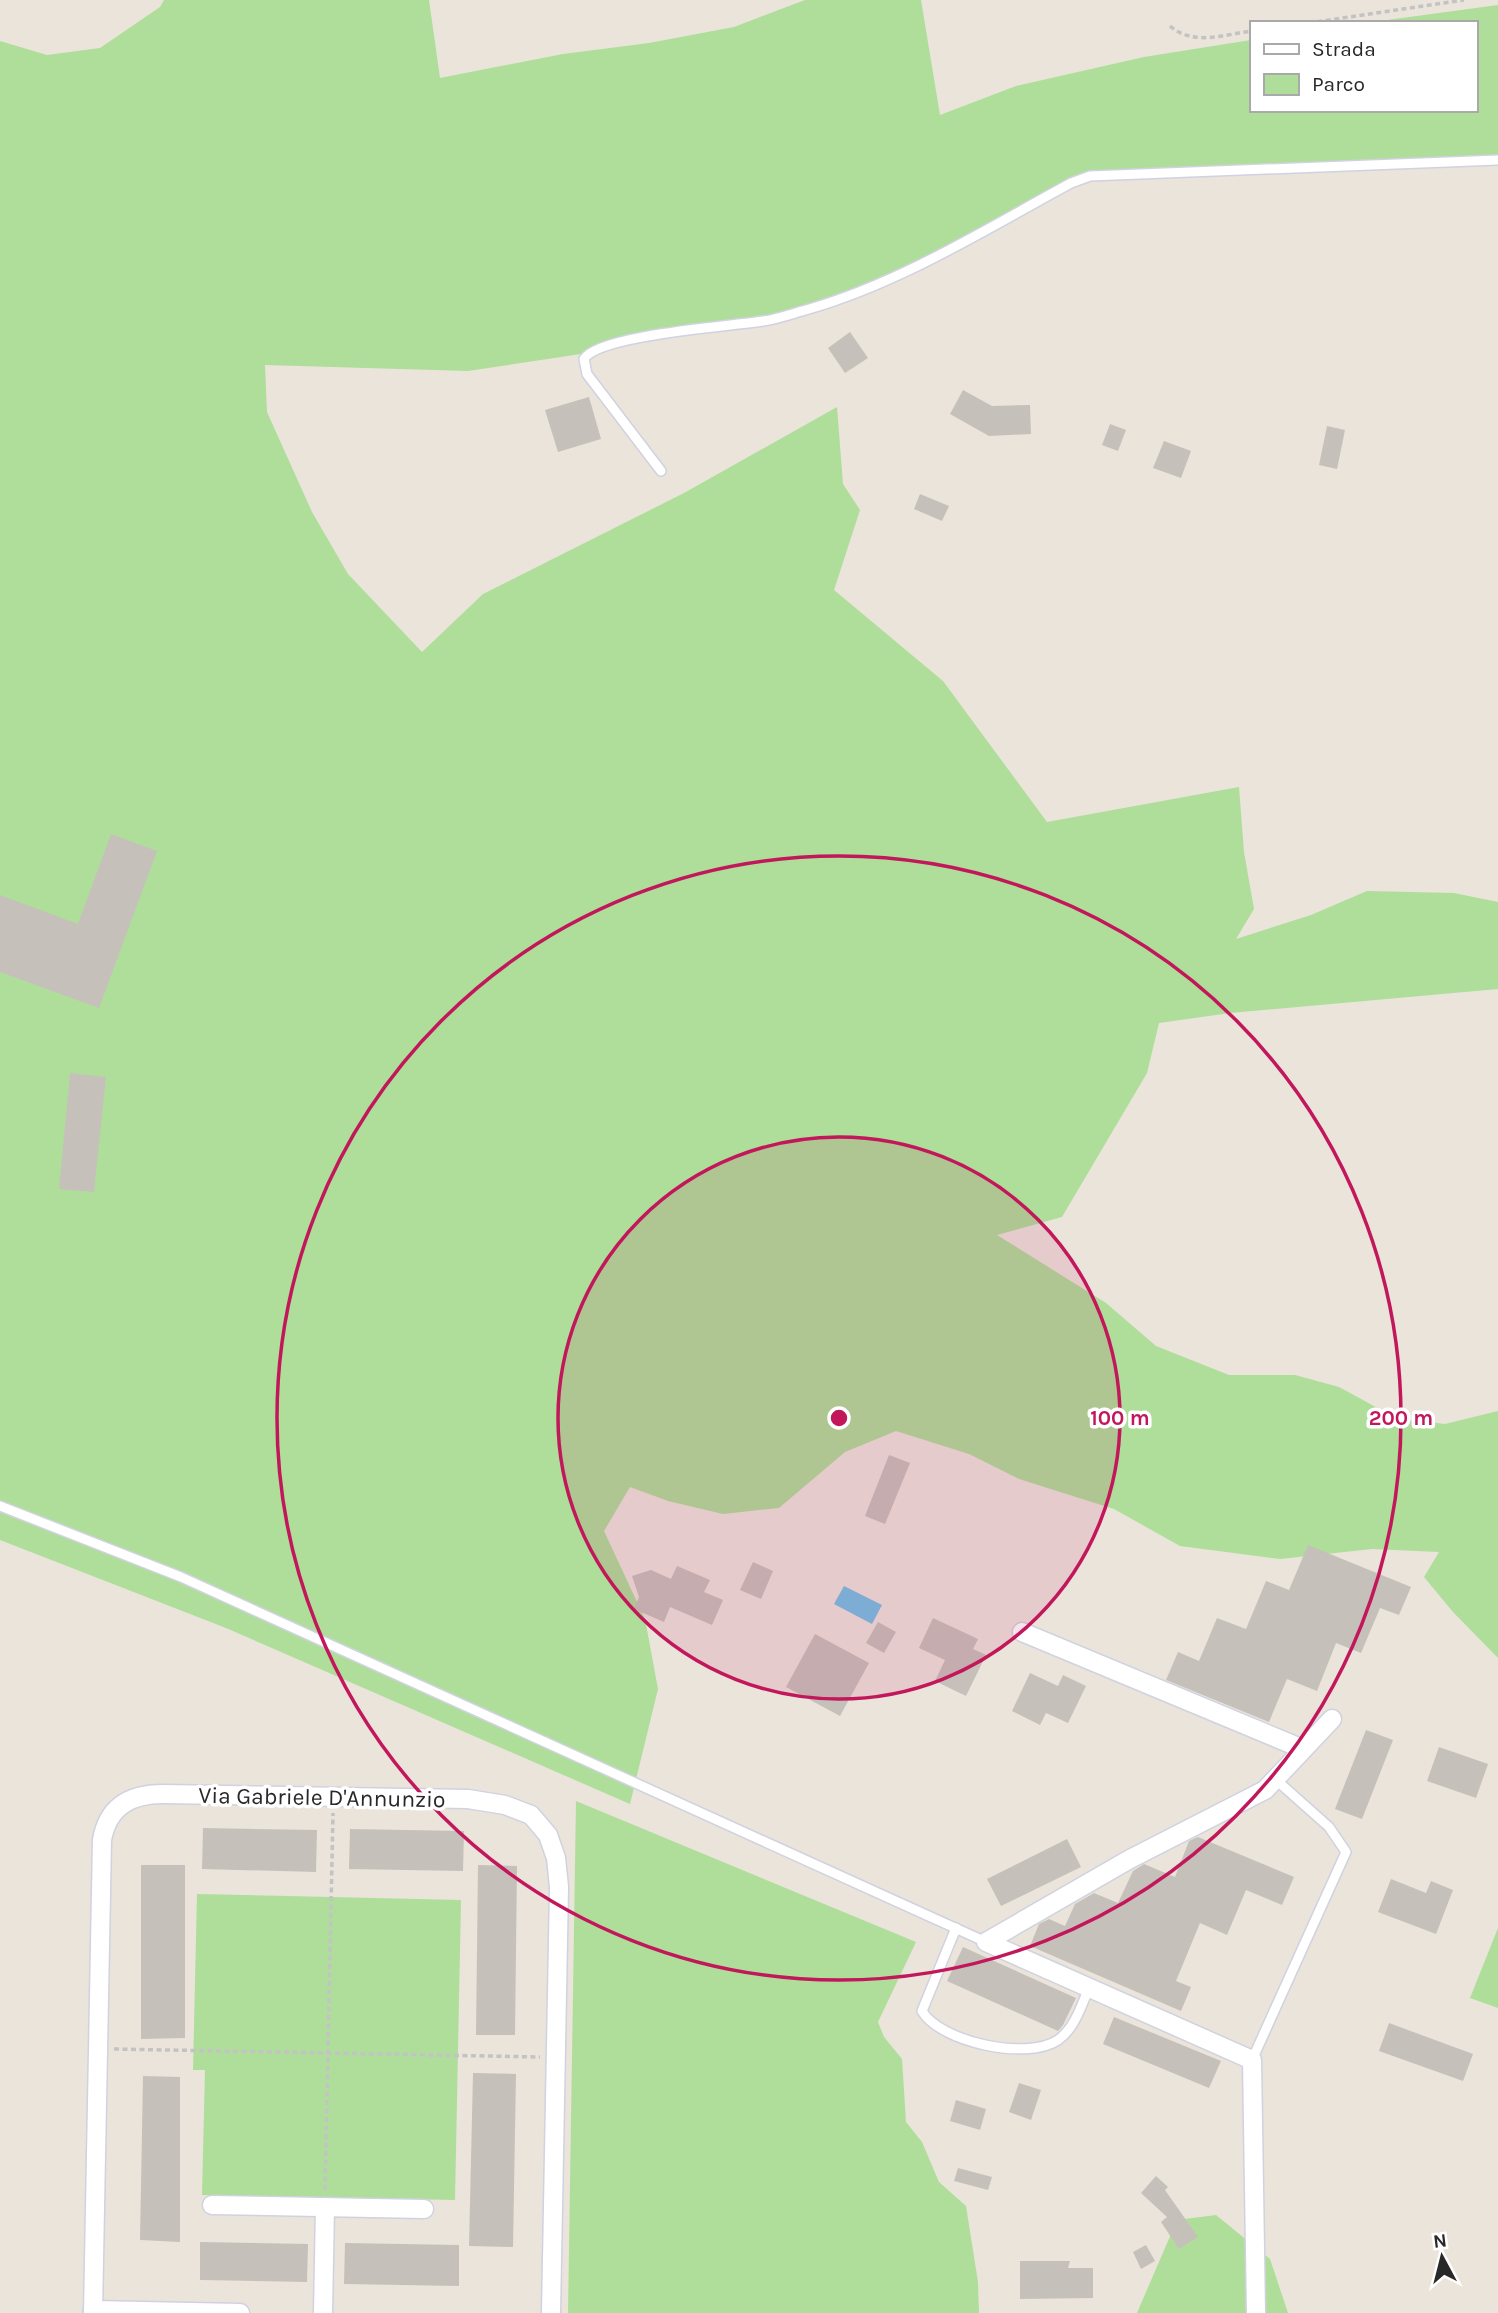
<svg xmlns="http://www.w3.org/2000/svg" width="1498" height="2313" viewBox="0 0 1498 2313" font-family="Karla,sans-serif">
  <rect width="100%" height="100%" fill="#eae4db"/>
  <g fill="#aede9a">
    <polygon points="164,0 429,0 440,78 563,54 649,43 734,27 805,0 921,0 940,115 1016,86 1144,57 1251,40 1251,110 1475,110 1475,23 1365,23 1498,5 1498,160 1090,176 876,288 766,321 677,331 587,353 468,371 265,365 267,412 312,512 348,574 422,652 483,594 684,493 837,407 843,484 860,510 834,590 943,681 1047,822 1239,787 1244,852 1254,909 1236,939 1311,915 1367,891 1454,893 1498,902 1498,989 1230,1013 1159,1023 1147,1073 1062,1217 997,1235 1106,1303 1156,1346 1229,1375 1295,1375 1339,1387 1396,1418 1445,1424 1498,1411 1498,1658 1453,1612 1424,1577 1439,1552 1372,1549 1280,1559 1180,1546 1114,1509 1019,1479 969,1454 896,1431 845,1452 779,1508 723,1514 668,1501 630,1487 604,1531 645,1619 658,1689 630,1804 226,1628 0,1540 0,41 47,55 100,48 160,7"/>
    <polygon points="576,1801 916,1942 878,2022 884,2037 902,2059 906,2122 922,2142 939,2182 966,2206 978,2282 979,2313 568,2313"/>
    <polygon points="197,1894 461,1900 455,2200 202,2195 205,2070 193,2070"/>
    <polygon points="1498,1928 1498,2008 1470,1998"/>
    <polygon points="1216,2215 1270,2259 1288,2313 1137,2313 1177,2220"/>
  </g>
  <polygon fill="#73c2e6" points="844,1586 882,1605 872,1624 834,1604"/>
  <g fill="#c5c1ba">
    <polygon points="850,332 868,358 845,373 828,348"/>
    <polygon points="963,390 992,406 1030,405 1031,434 989,436 950,414"/>
    <polygon points="589,397 601,439 558,452 545,410"/>
    <polygon points="1110,424 1126,430 1118,451 1102,445"/>
    <polygon points="1327,426 1345,430 1337,469 1319,465"/>
    <polygon points="1164,441 1191,451 1181,478 1153,468"/>
    <polygon points="920,494 949,506 942,521 914,509"/>
    <polygon points="111,834 157,851 99,1008 0,972 0,895 78,924"/>
    <polygon points="70,1073 106,1077 94,1192 59,1189"/>
    <polygon points="889,1455 910,1463 885,1524 865,1516"/>
    <polygon points="1308,1545 1411,1587 1399,1615 1380,1608 1361,1653 1336,1643 1317,1691 1287,1679 1269,1722 1166,1680 1178,1652 1199,1661 1217,1618 1246,1629 1266,1581 1289,1590"/>
    <polygon points="753,1562 773,1571 761,1599 740,1590"/>
    <polygon points="677,1566 710,1580 704,1592 723,1600 712,1625 670,1607 664,1622 634,1609 639,1597 632,1576 651,1570 671,1579"/>
    <polygon points="933,1618 978,1639 973,1649 986,1655 966,1696 935,1681 945,1660 919,1648"/>
    <polygon points="878,1622 896,1632 884,1653 866,1643"/>
    <polygon points="815,1634 869,1663 840,1716 786,1687"/>
    <polygon points="1030,1673 1058,1686 1063,1675 1086,1686 1068,1723 1046,1713 1040,1725 1012,1711"/>
    <polygon points="1366,1730 1393,1740 1362,1819 1335,1809"/>
    <polygon points="1439,1747 1488,1764 1476,1798 1427,1781"/>
    <polygon points="203,1828 317,1830 316,1872 202,1869"/>
    <polygon points="350,1829 464,1831 463,1871 349,1869"/>
    <polygon points="1198,1837 1294,1877 1282,1905 1246,1890 1227,1935 1200,1923 1176,1981 1191,1987 1181,2011 1030,1946 1039,1924 1049,1919 1065,1926 1075,1904 1094,1893 1118,1903 1133,1871 1144,1864 1175,1877 1189,1841"/>
    <polygon points="1067,1839 1081,1867 1001,1906 987,1879"/>
    <polygon points="141,1865 185,1865 185,2038 141,2039"/>
    <polygon points="478,1865 517,1866 515,2035 476,2035"/>
    <polygon points="1391,1879 1426,1893 1431,1881 1453,1890 1436,1934 1378,1912"/>
    <polygon points="963,1947 1076,1998 1063,2025 1058,2031 947,1981"/>
    <polygon points="1114,2017 1221,2061 1209,2088 1103,2044"/>
    <polygon points="1389,2023 1473,2054 1463,2081 1379,2051"/>
    <polygon points="473,2073 516,2074 513,2247 469,2246"/>
    <polygon points="143,2076 180,2077 180,2242 140,2240"/>
    <polygon points="1019,2083 1041,2090 1031,2120 1009,2112"/>
    <polygon points="956,2100 986,2109 980,2130 950,2121"/>
    <polygon points="958,2168 992,2177 988,2190 954,2181"/>
    <polygon points="1156,2176 1168,2187 1165,2190 1198,2237 1179,2249 1161,2222 1167,2217 1141,2193"/>
    <polygon points="200,2242 308,2244 307,2282 200,2280"/>
    <polygon points="345,2243 459,2245 459,2286 344,2284"/>
    <polygon points="1146,2245 1155,2261 1141,2269 1133,2252"/>
    <polygon points="1020,2261 1070,2261 1068,2268 1093,2268 1093,2298 1020,2299"/>
  </g>
  <g fill="none" stroke-linecap="round" stroke-linejoin="round">
    <defs>
      <g id="lane">
        <path d="M661,471l-74,-97 -3,-15c14,-24 148,-33 179,-38 15,-2 31,-8 46,-12 93,-27 177,-80 262,-126l19,-7 408,-16"/>
        <polyline points="0,1506 181,1577 986,1942"/>
        <path d="M956,1928l-34,83c18,31 105,50 136,29 17,-12 23,-34 31,-52"/>
        <polyline points="1252,2060 1346,1852 1329,1827 1275,1779"/>
      </g>
      <g id="street">
        <polyline points="1022,1632 1303,1749"/>
        <polyline points="212,2205 424,2209"/>
        <polyline points="93,2310 240,2313"/>
        <path d="M93,2313l9,-473c6,-34 29,-46 61,-46l305,5 37,6 26,10 17,20 8,23 3,29 -8,426"/>
        <polyline points="323,2313 325,2207"/>
        <polyline points="1256,2313 1252,2060 986,1942 1130,1859 1265,1790 1332,1719"/>
      </g>
    </defs>
    <use href="#lane" stroke="#d0d2e0" stroke-width="12"/>
    <use href="#street" stroke="#d0d2e0" stroke-width="21"/>
    <g stroke="#c3c3c3" stroke-width="3.5" stroke-dasharray="5 3.5" stroke-linecap="butt">
      <polyline points="1309,23 1464,0"/>
      <path d="M1170,26c23,20 53,9 81,5"/>
      <polyline points="114,2049 540,2057"/>
      <polyline points="325,2190 333,1813"/>
    </g>
    <use href="#lane" stroke="#fff" stroke-width="9"/>
    <use href="#street" stroke="#fff" stroke-width="18"/>
  </g>
  <circle cx="839" cy="1418" r="281" fill="#c2185b" fill-opacity=".12"/>
  <g fill="none" stroke="#c2185b" stroke-width="3.5">
    <circle cx="839" cy="1418" r="281"/>
    <circle cx="839" cy="1418" r="562"/>
  </g>
  <g text-anchor="middle" stroke-width="7" stroke-linejoin="round" paint-order="stroke">
    <g font-size="23" fill="#282828" stroke="#fff">
      <text transform="translate(322 1797) rotate(1)" y="8">Via Gabriele D'Annunzio</text>
    </g>
  </g>
  <circle cx="839" cy="1418" r="10" fill="#c2185b" stroke="#fff" stroke-width="3.5"/>
  <g font-size="21" text-anchor="middle" font-weight="bold" fill="#c2185b" stroke="#fff" stroke-width="7" stroke-linejoin="round" paint-order="stroke">
    <text x="1120" y="1425">100 m</text>
    <text x="1401" y="1425">200 m</text>
  </g>
  <rect x="1250" y="21" width="228" height="91" fill="#ffffff" stroke="#a9a9a9" stroke-width="2"/>
  <rect x="1264" y="44" width="35" height="10" fill="#ffffff" stroke="#a9a9a9" stroke-width="2"/>
  <text x="1312" y="56" font-size="21" fill="#282828">Strada</text>
  <rect x="1264" y="74" width="35" height="21" fill="#aede9a" stroke="#a9a9a9" stroke-width="2"/>
  <text x="1312" y="91" font-size="21" fill="#282828">Parco</text>
  <g transform="translate(1442 2257) rotate(353)" stroke="#ffffff" stroke-width="5" paint-order="stroke">
  <path d="M0-5L12 26L0 18L-12 26Z" fill="#282828"/>
  <text y="-10" font-size="19" font-weight="bold" text-anchor="middle" fill="#282828">N</text>
  </g>
</svg>
